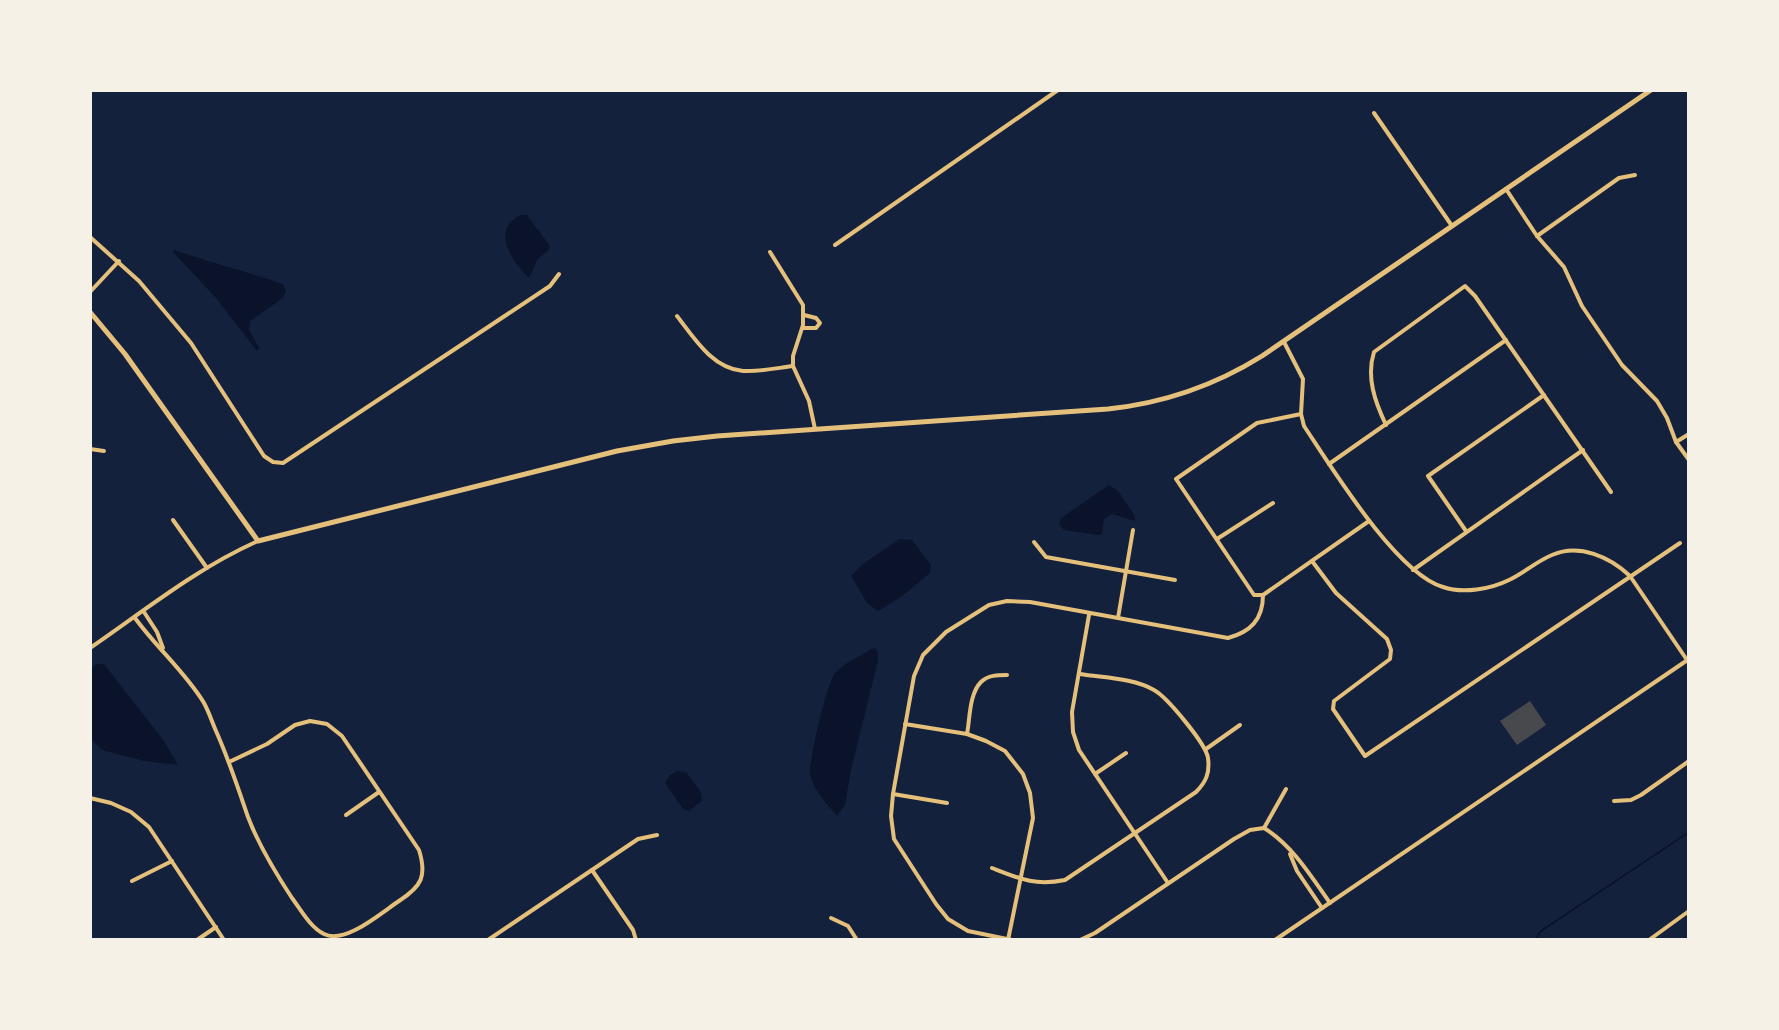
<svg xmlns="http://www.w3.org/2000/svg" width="1779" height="1030" viewBox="0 0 1779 1030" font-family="Jost,sans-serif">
  <rect width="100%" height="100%" fill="#14213d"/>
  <g fill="#0b132b">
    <path d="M520,215h7l23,31 -1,4 -11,9 -9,19c-17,-17 -39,-47 -9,-63z"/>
    <path d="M174,250c36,12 73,22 109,34l3,7 -3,7 -33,23 -1,8 10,19 -2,3 -41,-53 -43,-46z"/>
    <polygon points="1109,485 1118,491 1135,516 1135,521 1112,514 1104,519 1102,534 1098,535 1064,530 1059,524 1061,518"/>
    <polygon points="899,539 912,540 931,565 930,573 901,597 878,611 867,603 851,576 863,564"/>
    <path d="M875,648l3,6v7l-27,109 -6,35 -8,11c-10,-12 -23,-25 -27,-41 -2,-12 17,-92 25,-102 9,-10 24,-16 36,-24z"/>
    <polygon points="97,664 104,664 164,741 178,765 144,761 102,750 90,738 90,669"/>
    <polygon points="677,771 686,772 701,792 702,801 689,811 683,809 665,783 670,775"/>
  </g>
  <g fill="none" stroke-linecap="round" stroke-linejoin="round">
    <polyline stroke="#0b132b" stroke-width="2" points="1537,937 1541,931 1689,832"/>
  </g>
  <polygon fill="#48494c" points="1530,701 1546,725 1517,745 1500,721"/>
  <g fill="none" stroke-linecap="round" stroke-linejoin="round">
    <g stroke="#e5c07b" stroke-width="4">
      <polyline points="1374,113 1452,226"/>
      <polyline points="1506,189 1537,236 1564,267 1582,306 1622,365 1657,401 1667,418 1676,442 1689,460"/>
      <polyline points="1537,236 1619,178 1635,175"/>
      <polyline points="90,237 139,281 191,343 264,456 273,462 283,463 550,286 559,274"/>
      <polyline points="835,245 1058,90"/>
      <polyline points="770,252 803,305 803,325 793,356 793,366 809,401 815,429"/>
      <polyline points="90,292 119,261"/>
      <path d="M677,316c17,22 35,52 66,55 16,1 34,-3 50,-5"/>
      <polyline points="803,328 816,328 820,323 816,318 804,315"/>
      <path d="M1284,342l19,37 -2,35 3,12c28,42 92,147 139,161 20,7 48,2 66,-7 15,-7 28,-19 43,-25 27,-12 58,2 78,21l59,87"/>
      <path d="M1386,425c-11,-23 -20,-48 -12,-73l91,-66 10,10 136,196"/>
      <polyline points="1676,442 1689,434"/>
      <polyline points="90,449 104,451"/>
      <polyline points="1329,464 1506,340"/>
      <polyline points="173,520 207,568"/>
      <polyline points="1466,531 1428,476 1544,395"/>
      <polyline points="1217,539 1273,503"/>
      <polyline points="1034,542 1046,557 1175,580"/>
      <polyline points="1312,561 1336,593 1387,639 1391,650 1390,659 1334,701 1333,709 1365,756 1680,543"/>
      <polyline points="1413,570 1583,450"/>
      <polyline points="1263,595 1254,595 1176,479 1257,423 1301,414"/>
      <polyline points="1263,595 1369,521"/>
      <polyline points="144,612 157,632 163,648"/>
      <polyline points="1089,615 1072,712 1073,732 1079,750 1168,883"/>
      <path d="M135,618c21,29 51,55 69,85 5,9 8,19 12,28 13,29 22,57 32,86 11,29 27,55 44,81 9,12 18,29 32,36 21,11 58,-22 75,-33 23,-15 28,-25 20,-51l-77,-114 -15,-12 -17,-3 -15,4 -28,19 -38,18"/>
      <polyline points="1118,618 1133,530"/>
      <polyline points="905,724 967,734 986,741 1005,751 1023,774 1030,793 1033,818 1008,940"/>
      <path d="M967,734c3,-15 2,-40 14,-52 7,-7 17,-7 26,-7"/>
      <polyline points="1206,749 1240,725"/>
      <polyline points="1095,774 1126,753"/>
      <polyline points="893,794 947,803"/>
      <polyline points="90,798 111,803 131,812 149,827 224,940"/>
      <polyline points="1614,801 1631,800 1641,795 1689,761"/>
      <polyline points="346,815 379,792"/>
      <polyline points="1264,828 1286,789"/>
      <polyline points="1290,854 1297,871 1322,908"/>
      <path d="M992,868c28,11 43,18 73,12l131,-88c10,-10 14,-19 12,-34 -2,-14 -41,-61 -54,-68 -21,-12 -50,-12 -74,-16"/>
      <polyline points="592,870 633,930 636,940"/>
      <polyline points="132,881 172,861"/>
      <polyline points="831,918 848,926 857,940"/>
      <polyline points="197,940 216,927"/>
      <polyline points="488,940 638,839 657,835"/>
      <path d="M1012,940l-44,-9 -20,-12 -12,-15 -42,-65 -3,-23 2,-22 21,-118 9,-21 23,-23 43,-27 18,-4 23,1 198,36c22,-6 35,-18 35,-43"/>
      <path d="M1080,940l15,-7 139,-94 16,-9 14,-2c28,17 47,48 66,75"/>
      <polyline points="1649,940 1689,911"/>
    </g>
    <g stroke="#e5c07b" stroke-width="4">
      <path d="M90,648c54,-37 107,-80 168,-107"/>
      <polyline points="1275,940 1689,659"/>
    </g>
    <path stroke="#e5c07b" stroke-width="5" d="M90,312l35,42 133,187 359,-90 56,-10 44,-5 391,-27c57,-6 106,-23 154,-53l389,-266"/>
  </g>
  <rect width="1779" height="1030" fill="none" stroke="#f6f1e7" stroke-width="184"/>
</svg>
